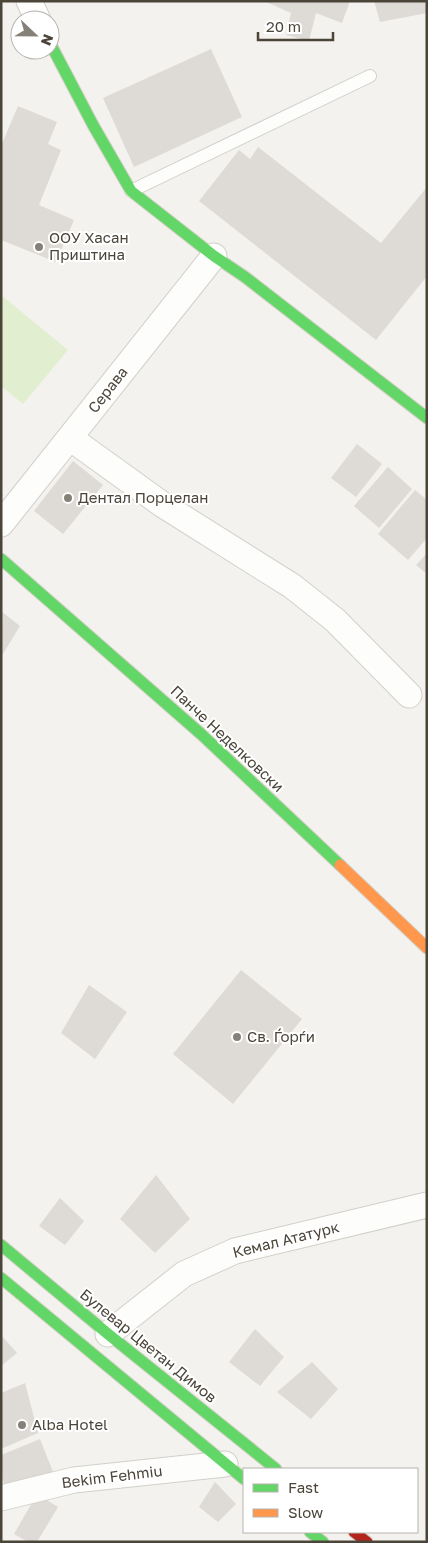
<svg xmlns="http://www.w3.org/2000/svg" width="428" height="1543" viewBox="0 0 428 1543" font-family="'Golos Text',sans-serif">
  <rect width="100%" height="100%" fill="#f4f2ee"/>
  <polygon fill="#e1eecf" points="1,295 68,350 23,404 1,386"/>
  <g fill="#dedbd6">
    <polygon points="264,1 350,1 342,23 316,13 309,41 286,35 291,13"/>
    <polygon points="374,1 427,1 427,13 380,22"/>
    <polygon points="211,49 242,117 134,167 103,98"/>
    <polygon points="18,106 57,122 48,144 61,150 39,205 74,220 56,262 1,240 1,146"/>
    <polygon points="258,147 381,243 427,187 427,276 376,340 199,201 239,150 250,159"/>
    <polygon points="357,444 382,464 356,497 331,478"/>
    <polygon points="73,461 103,485 63,534 34,511"/>
    <polygon points="388,467 412,489 379,528 354,506"/>
    <polygon points="415,490 427,500 427,538 408,560 378,534"/>
    <polygon points="427,553 427,574 416,565"/>
    <polygon points="1,611 20,626 1,657"/>
    <polygon points="241,970 302,1019 233,1104 173,1054"/>
    <polygon points="89,985 127,1012 95,1059 61,1033"/>
    <polygon points="156,1175 190,1219 155,1253 120,1219"/>
    <polygon points="60,1198 84,1221 65,1245 39,1226"/>
    <polygon points="255,1329 284,1357 260,1386 229,1362"/>
    <polygon points="1,1335 17,1353 1,1366"/>
    <polygon points="312,1362 338,1389 311,1419 277,1392"/>
    <polygon points="25,1383 38,1433 1,1449 1,1393"/>
    <polygon points="40,1439 53,1472 7,1490 1,1476 1,1455"/>
    <polygon points="215,1482 236,1504 218,1522 199,1507"/>
    <polygon points="37,1494 58,1507 37,1542 28,1542 14,1534"/>
  </g>
  <g fill="none" stroke-linecap="round" stroke-linejoin="round">
    <defs>
      <polyline id="lane" points="131,191 370,76"/>
      <g id="street">
        <polyline points="29,1 38,20"/>
        <polyline points="70,438 163,505 292,586 335,620 409,695"/>
        <polyline points="1,524 214,256"/>
        <polyline points="108,1334 184,1274 235,1251 427,1205"/>
        <polyline points="1,1498 74,1480 225,1464"/>
      </g>
      <g id="fast">
        <polyline points="50,43 93,125 131,191 214,256 245,277 427,418"/>
        <polyline points="1,559 201,734 340,865"/>
        <polyline points="1,1245 108,1334 276,1469"/>
        <polyline points="1,1278 244,1479"/>
        <polyline points="310,1532 323,1542"/>
      </g>
      <polyline id="slow" points="340,865 427,948"/>
      <polyline id="jam" points="354,1532 367,1542"/>
    </defs>
    <use href="#lane" stroke="#d2d0cb" stroke-width="14"/>
    <use href="#street" stroke="#d2d0cb" stroke-width="27"/>
    <use href="#fast" stroke="#d3cfc5" stroke-width="13"/>
    <use href="#slow" stroke="#d3cfc5" stroke-width="13"/>
    <use href="#jam" stroke="#d3cfc5" stroke-width="13"/>
    <use href="#lane" stroke="#fdfdfc" stroke-width="12"/>
    <use href="#street" stroke="#fdfdfc" stroke-width="25"/>
    <use href="#fast" stroke="#63d668" stroke-width="11"/>
    <use href="#slow" stroke="#ff974d" stroke-width="11"/>
    <use href="#jam" stroke="#b3261e" stroke-width="11"/>
  </g>
  <g fill="#868178" stroke="#fff" stroke-width="2">
    <circle cx="39" cy="247" r="5"/>
    <circle cx="68" cy="498" r="5"/>
    <circle cx="237" cy="1037" r="5"/>
    <circle cx="22" cy="1425" r="5"/>
  </g>
  <g text-anchor="middle" stroke-width="4" stroke-linejoin="round" paint-order="stroke">
    <g font-size="15" fill="#4b4439" stroke="#fff" text-anchor="start">
      <text x="49" y="243">ООУ Хасан<tspan x="49" dy="17">Приштина</tspan></text>
      <text x="78" y="503">Дентал Порцелан</text>
      <text x="247" y="1042">Св. Ѓорѓи</text>
      <text x="32" y="1430">Alba Hotel</text>
    </g>
    <g font-size="15" fill="#4b4439" stroke="#fff">
      <text transform="translate(108 390) rotate(-52)" y="5">Серава</text>
      <text transform="translate(227 739) rotate(43)" y="5">Панче Неделковски</text>
      <text transform="translate(286 1240) rotate(-14)" y="5">Кемал Ататурк</text>
      <text transform="translate(148 1346) rotate(39)" y="5">Булевар Цветан Димов</text>
      <text transform="translate(112 1477) rotate(-7)" y="5">Bekim Fehmiu</text>
    </g>
  </g>
  <rect width="428" height="1543" fill="none" stroke="#4b4439" stroke-width="5"/>
  <rect x="243" y="1468" width="175" height="65" fill="#ffffff" stroke="#b7b4b0"/>
  <rect x="253" y="1484" width="25" height="8" fill="#63d668" stroke="#b7b4b0"/>
  <text x="288" y="1493" font-size="15" fill="#4b4439">Fast</text>
  <rect x="253" y="1509" width="25" height="8" fill="#ff974d" stroke="#b7b4b0"/>
  <text x="288" y="1518" font-size="15" fill="#4b4439">Slow</text>
  <g transform="translate(35 35) rotate(112)"><circle r="24" fill="#ffffff" stroke="#b7b4b0"/>
  <path d="M0-4L9 19L0 12L-9 19Z" fill="#868178"/>
  <text y="-8" font-size="14" font-weight="bold" text-anchor="middle" fill="#4b4439">N</text>
  </g>
  <path d="M258 32v8h75v-8" fill="none" stroke="#4b4439" stroke-width="2.5"/>
  <text x="266" y="32" font-size="15" fill="#4b4439" stroke="#ffffff" stroke-width="4" paint-order="stroke">20 m</text>
</svg>
